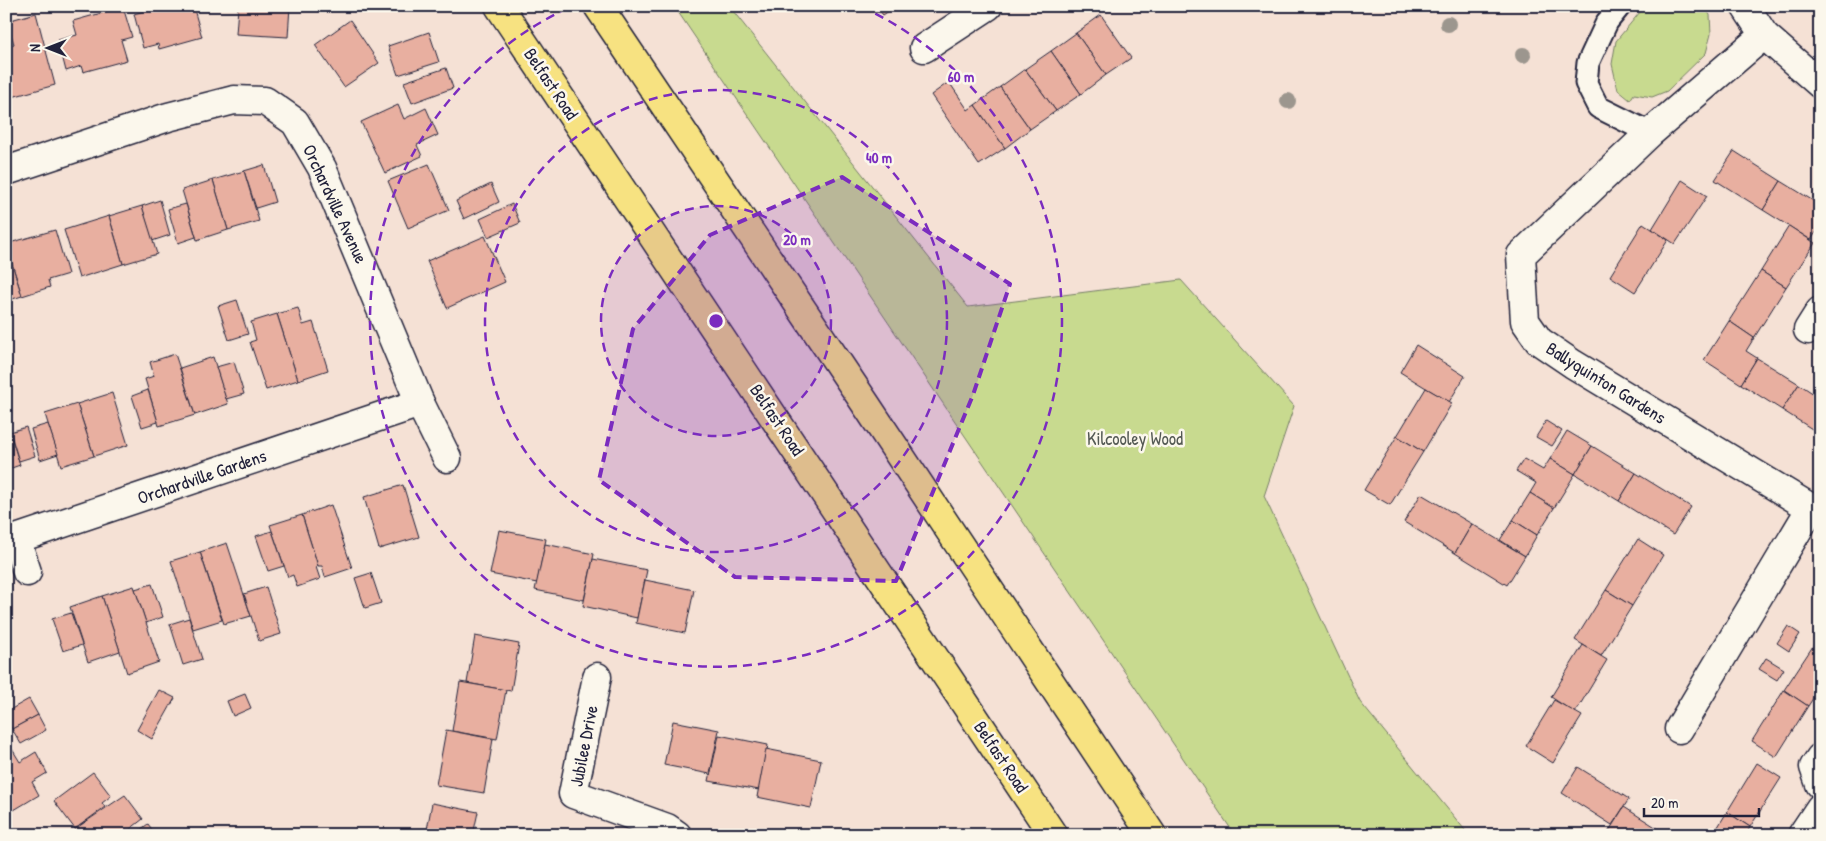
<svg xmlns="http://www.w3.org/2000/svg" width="1826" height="841" viewBox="0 0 1826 841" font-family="'Patrick Hand',sans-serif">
  <rect width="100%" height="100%" fill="#f5e1d5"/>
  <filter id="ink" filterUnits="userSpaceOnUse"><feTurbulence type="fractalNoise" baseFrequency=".02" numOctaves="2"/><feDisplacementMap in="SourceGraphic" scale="10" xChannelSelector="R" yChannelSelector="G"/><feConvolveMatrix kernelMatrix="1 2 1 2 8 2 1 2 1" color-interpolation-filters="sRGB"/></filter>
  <g filter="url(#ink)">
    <g fill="#c8da8f" stroke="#757e65">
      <polygon points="674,6 729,6 968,307 1181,280 1294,406 1264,496 1360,702 1469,835 1235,835"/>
      <polygon points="1645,6 1704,6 1710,15 1711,34 1706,53 1667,91 1652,97 1634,94 1630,100 1618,90 1612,64 1616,41"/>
    </g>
    <g fill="#e8afa0" stroke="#22223b">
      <polygon points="160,6 193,6 202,37 159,49 158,44 143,48 134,14"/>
      <polygon points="224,6 290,6 288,37 236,34 238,7"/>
      <polygon points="876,6 896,6 883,15"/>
      <polygon points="123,7 132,37 121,40 127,60 83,72 81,66 66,71 58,40 77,35 73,21"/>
      <polygon points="36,13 55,85 12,97 11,88 6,90 6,46 14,44 7,21"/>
      <polygon points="1101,15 1131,58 1106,75 1076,33"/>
      <polygon points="350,20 379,63 344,87 315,45"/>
      <polygon points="429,32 439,62 398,75 388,46"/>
      <polygon points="1076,33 1106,75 1081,94 1051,51"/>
      <polygon points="1051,51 1081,94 1056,111 1025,69"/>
      <polygon points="446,68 453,88 412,103 404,82"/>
      <polygon points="1025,69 1056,111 1030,129 1000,87"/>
      <polygon points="949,82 968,110 975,105 1005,148 979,165 931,95"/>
      <polygon points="1000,87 1030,129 1005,148 975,105"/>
      <polygon points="398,105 404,119 426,108 438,135 417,145 422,156 385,173 361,122"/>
      <polygon points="1734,151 1781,181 1763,210 1715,180"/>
      <polygon points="429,164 449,210 408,228 388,181"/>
      <polygon points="264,165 275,202 256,208 244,171"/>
      <polygon points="244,171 259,221 228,230 213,180"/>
      <polygon points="213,180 228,230 197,240 182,190"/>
      <polygon points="1682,180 1707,196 1675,244 1652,229"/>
      <polygon points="1781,181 1820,205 1820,226 1811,240 1763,210"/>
      <polygon points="491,184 499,202 464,219 456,201"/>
      <polygon points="160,200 170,235 152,241 142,206"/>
      <polygon points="186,204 196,237 178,243 168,209"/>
      <polygon points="512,204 520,223 488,237 480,219"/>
      <polygon points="142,206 157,254 123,264 109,216"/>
      <polygon points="109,216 123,264 79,278 64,230"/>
      <polygon points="1643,223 1668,240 1635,292 1610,276"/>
      <polygon points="1789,226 1815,243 1786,287 1761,271"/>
      <polygon points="55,230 68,274 48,280 50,287 22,296 6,244"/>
      <polygon points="485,236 505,282 447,308 427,261"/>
      <polygon points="6,245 22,296 6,301"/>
      <polygon points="1761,271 1786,287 1754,338 1729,321"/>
      <polygon points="237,300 248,334 229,340 218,306"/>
      <polygon points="298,308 303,325 313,322 328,370 298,380 277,314"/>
      <polygon points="277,314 298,380 266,390 250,342 256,340 251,322"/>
      <polygon points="1729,321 1754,338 1746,351 1757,358 1741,384 1704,360"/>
      <polygon points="1416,345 1465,376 1449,402 1400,372"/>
      <polygon points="175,354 195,415 159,426 145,379 154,376 150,362"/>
      <polygon points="213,357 228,404 195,415 180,368"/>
      <polygon points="1757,358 1799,384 1782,410 1741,384"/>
      <polygon points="234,362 244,394 226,399 216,367"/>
      <polygon points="1799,384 1817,396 1820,392 1820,434 1782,410"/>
      <polygon points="1426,388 1452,403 1423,452 1397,436"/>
      <polygon points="148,390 158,422 142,427 132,396"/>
      <polygon points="112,393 128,445 94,456 77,404"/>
      <polygon points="77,404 94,456 61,466 45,414"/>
      <polygon points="6,421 20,465 6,470"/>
      <polygon points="1546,421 1562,431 1552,446 1536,437"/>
      <polygon points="48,424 58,454 40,460 31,429"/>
      <polygon points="26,427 35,456 19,461 10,432"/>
      <polygon points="1567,431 1592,446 1575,474 1550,459"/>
      <polygon points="1397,436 1423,452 1390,505 1364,490"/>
      <polygon points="1592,446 1636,473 1619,501 1575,474"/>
      <polygon points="1524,459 1543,470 1550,459 1575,474 1554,508 1530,493 1536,483 1516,471"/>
      <polygon points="1636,473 1691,507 1673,535 1619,501"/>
      <polygon points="403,485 419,537 379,549 364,497"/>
      <polygon points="1530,493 1554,508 1537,535 1513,520"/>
      <polygon points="1421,494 1472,524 1455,553 1404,522"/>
      <polygon points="331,505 352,568 325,577 322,566 318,566 302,515"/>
      <polygon points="302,515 318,566 316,567 320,579 297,587 293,575 288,577 270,525"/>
      <polygon points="1513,520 1537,535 1525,556 1500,540"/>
      <polygon points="1472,524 1525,556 1507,585 1455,553"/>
      <polygon points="499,530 546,539 537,583 490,574"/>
      <polygon points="272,531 284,566 268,571 256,536"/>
      <polygon points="1638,539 1663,555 1632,606 1606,590"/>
      <polygon points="227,543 251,616 224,624 200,552"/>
      <polygon points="545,544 594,554 584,600 535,590"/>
      <polygon points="200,552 222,620 193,629 171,561"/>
      <polygon points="593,559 647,570 637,618 583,606"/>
      <polygon points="371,573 381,603 365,608 355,578"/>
      <polygon points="645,580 694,590 685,633 636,623"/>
      <polygon points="152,584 163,617 146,623 135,589"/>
      <polygon points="134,586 159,662 127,673 102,596"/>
      <polygon points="266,587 281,634 259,641 244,594"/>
      <polygon points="1606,590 1632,606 1601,656 1575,640"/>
      <polygon points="102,596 120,651 88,662 70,607"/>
      <polygon points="71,613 82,645 63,651 52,619"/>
      <polygon points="189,618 202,659 183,665 170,624"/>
      <polygon points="1788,626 1800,634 1789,651 1777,643"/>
      <polygon points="475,636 519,644 511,691 467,683"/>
      <polygon points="1817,640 1820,642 1820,688 1808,706 1784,690"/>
      <polygon points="1583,645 1607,660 1575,713 1551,697"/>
      <polygon points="1766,658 1784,669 1777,680 1759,669"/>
      <polygon points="460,682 506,690 497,739 452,731"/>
      <polygon points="159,690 175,698 152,739 137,730"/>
      <polygon points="1784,690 1808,706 1776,757 1752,741"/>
      <polygon points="245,694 251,708 233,716 227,701"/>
      <polygon points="29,699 38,715 12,729 6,718 6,712"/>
      <polygon points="1554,700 1582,716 1553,763 1526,746"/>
      <polygon points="38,715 46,730 21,744 12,729"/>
      <polygon points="673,721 719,730 710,774 664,765"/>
      <polygon points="446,730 493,739 484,793 436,785"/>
      <polygon points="719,735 768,745 759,790 709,781"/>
      <polygon points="12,749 20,762 36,752 47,773 32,782 39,795 9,813 6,809 6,752"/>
      <polygon points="766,749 821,760 811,808 757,797"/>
      <polygon points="1757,763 1781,778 1750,827 1727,812"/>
      <polygon points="1578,767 1629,799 1612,825 1562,793"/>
      <polygon points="93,772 111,796 102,803 105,807 75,829 54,801"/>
      <polygon points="125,795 143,819 125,833 126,835 79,835 75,829"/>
      <polygon points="432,803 478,812 473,835 426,835"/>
      <polygon points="1624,807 1668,835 1607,834"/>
      <polygon points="1727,812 1750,827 1746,835 1713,835"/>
      <polygon points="148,824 156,835 133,835"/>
    </g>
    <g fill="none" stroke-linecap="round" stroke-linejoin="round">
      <defs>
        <polyline id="lane" points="1620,6 1607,22 1588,63 1586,83 1598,107 1650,133"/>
        <g id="street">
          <polyline points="1745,6 1764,35 1820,84"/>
          <polyline points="924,48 988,6"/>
          <polyline points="6,171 168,117 234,100 265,101 295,122 322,168 420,403 447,458"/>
          <polyline points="1808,330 1820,311"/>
          <polyline points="27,572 16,539 420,403"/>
          <polyline points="597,677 573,794 667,828 677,835"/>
          <polyline points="1679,729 1811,508 1573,364 1539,341 1525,321 1521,255 1650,133 1764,35"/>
          <polyline points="1820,758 1814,767 1820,784"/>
          <polyline points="1802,835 1820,808"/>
        </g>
        <g id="highway">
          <polyline points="499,6 1053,835"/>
          <polyline points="598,6 865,403 1152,835"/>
        </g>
      </defs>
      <use href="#lane" stroke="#22223b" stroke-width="25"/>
      <use href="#street" stroke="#22223b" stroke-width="31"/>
      <use href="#highway" stroke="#22223b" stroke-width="31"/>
      <use href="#lane" stroke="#fbf7ec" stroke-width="21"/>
      <use href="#street" stroke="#fbf7ec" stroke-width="28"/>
      <use href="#highway" stroke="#f7e281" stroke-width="28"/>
    </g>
    <g fill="#9c968e">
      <circle cx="1448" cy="24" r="8"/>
      <circle cx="1523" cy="55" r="8"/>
      <circle cx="1288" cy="101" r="8"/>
    </g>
  </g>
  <path fill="#7b2cbf" fill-opacity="0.2" stroke="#7b2cbf" stroke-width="4" stroke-dasharray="10 6" stroke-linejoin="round" d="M842,177l168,107 -37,111 -77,186 -161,-4 -136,-97 34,-151 77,-94z"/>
  <circle cx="716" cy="321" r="115" fill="#7b2cbf" fill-opacity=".12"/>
  <g fill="none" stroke="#7b2cbf" stroke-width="2.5" stroke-dasharray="9 6">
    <circle cx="716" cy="321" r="115"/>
    <circle cx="716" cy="321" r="231"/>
    <path d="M862 7A346 346 0 1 1 570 7"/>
  </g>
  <g text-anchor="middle" stroke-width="5" stroke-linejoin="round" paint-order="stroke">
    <g font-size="18" fill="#22223b" stroke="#fbf7ec">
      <text transform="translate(551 84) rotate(56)" y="6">Belfast Road</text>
      <text transform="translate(335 204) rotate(65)" y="6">Orchardville Avenue</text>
      <text transform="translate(1606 383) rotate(32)" y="6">Ballyquinton Gardens</text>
      <text transform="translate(777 420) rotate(56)" y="6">Belfast Road</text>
      <text transform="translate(202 477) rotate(-19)" y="6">Orchardville Gardens</text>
      <text transform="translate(584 746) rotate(-79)" y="6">Jubilee Drive</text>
      <text transform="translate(1001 757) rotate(56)" y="6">Belfast Road</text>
    </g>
    <g font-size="18" fill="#545954" stroke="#fbf7ec">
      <text x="1135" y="445">Kilcooley Wood</text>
    </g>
  </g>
  <circle cx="716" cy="321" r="8" fill="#7b2cbf" stroke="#fbf7ec" stroke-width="2.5"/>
  <g font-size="15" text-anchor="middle" font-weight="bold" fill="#7b2cbf" stroke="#fbf7ec" stroke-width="5" stroke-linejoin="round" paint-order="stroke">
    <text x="961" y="82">60 m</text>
    <text x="879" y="163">40 m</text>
    <text x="797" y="245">20 m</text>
  </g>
  <rect width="1826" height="841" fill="none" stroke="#fbf7ec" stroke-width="25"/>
  <rect x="12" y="12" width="1801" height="816" fill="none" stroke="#22223b" stroke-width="2" filter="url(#ink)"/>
  <g transform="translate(48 48) rotate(270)" stroke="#fbf7ec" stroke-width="4" paint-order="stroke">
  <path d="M0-4L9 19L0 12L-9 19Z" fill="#22223b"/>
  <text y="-8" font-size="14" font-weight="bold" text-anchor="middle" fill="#22223b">N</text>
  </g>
  <path d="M1644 808v8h115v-8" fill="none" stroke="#22223b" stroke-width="2.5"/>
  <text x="1651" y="808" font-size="15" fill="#22223b" stroke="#fbf7ec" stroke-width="4" paint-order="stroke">20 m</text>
</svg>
